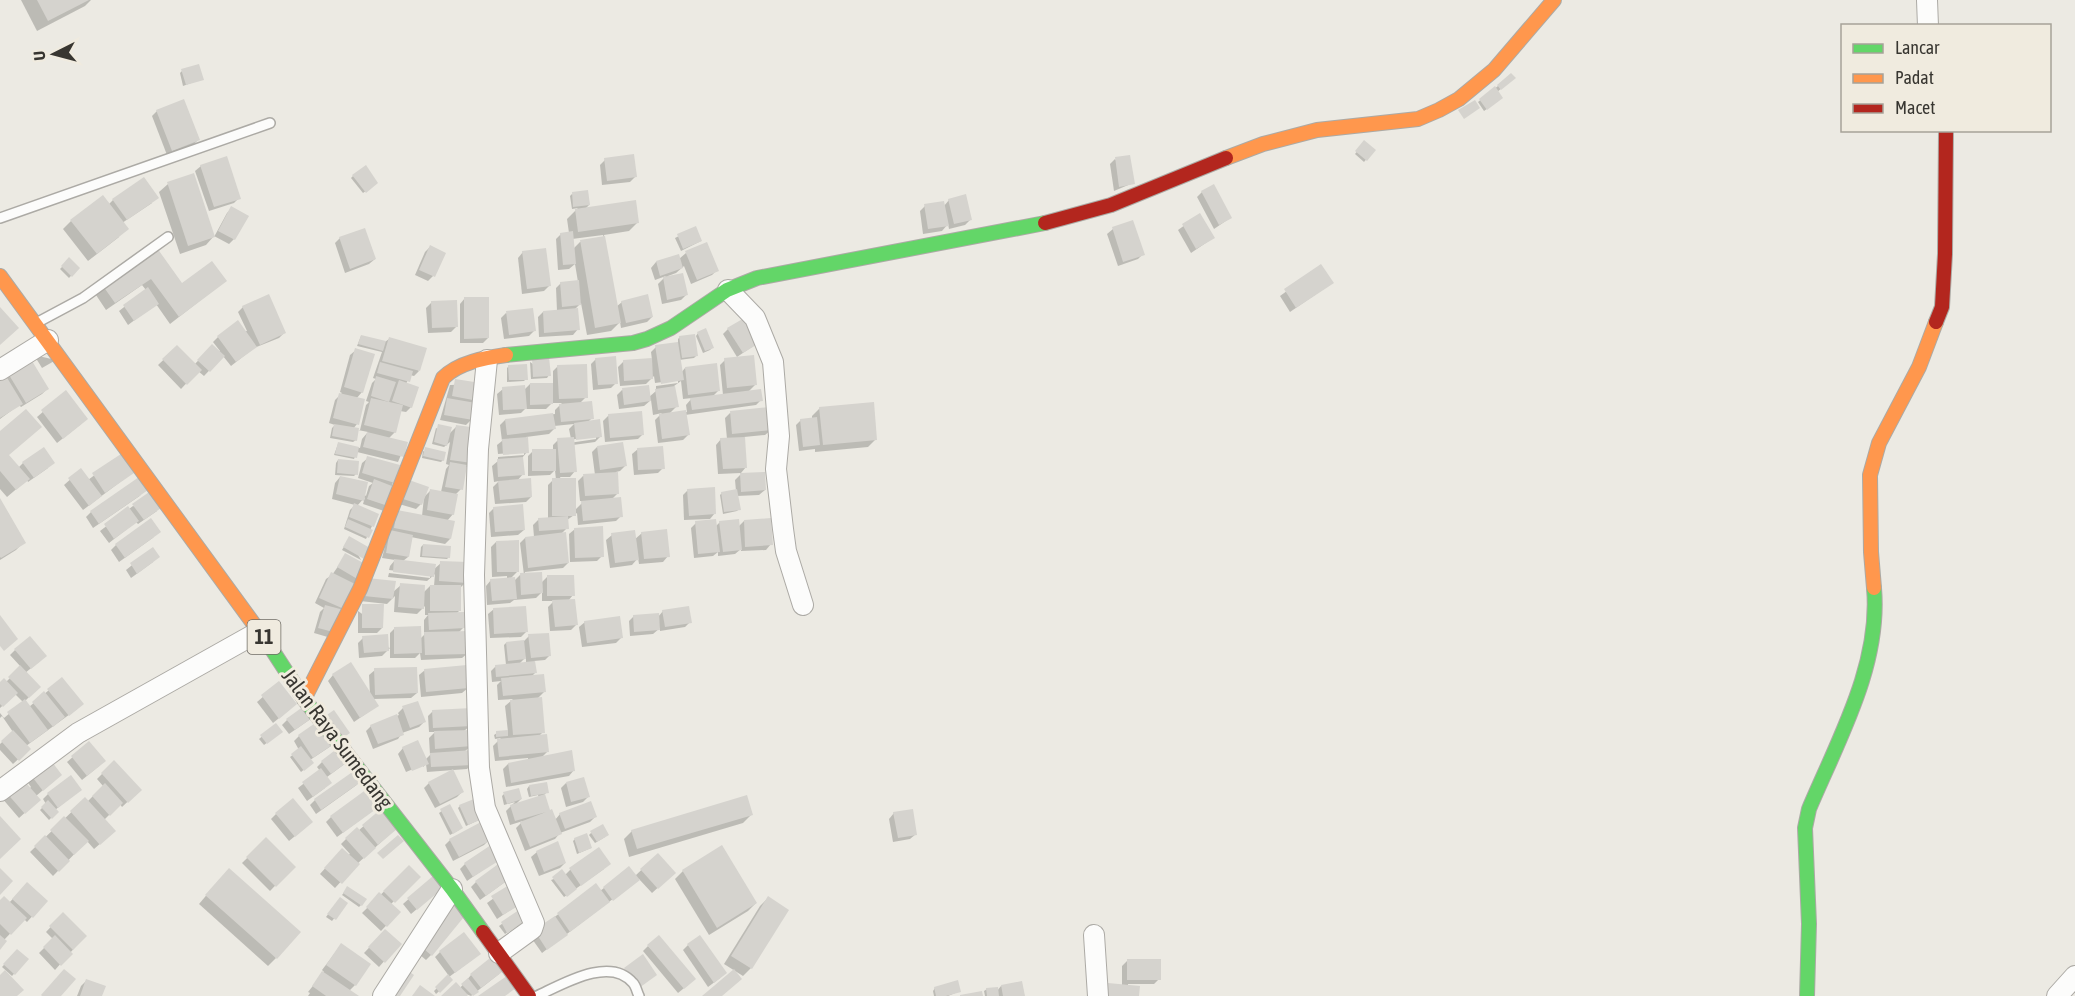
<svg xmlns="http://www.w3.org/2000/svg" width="2075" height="996" viewBox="0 0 2075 996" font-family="'Asap Condensed',sans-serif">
  <rect width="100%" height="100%" fill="#eceae3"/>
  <g fill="#0003" fill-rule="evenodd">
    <polygon points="21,0 91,0 85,6 37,31"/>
    <polygon points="182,71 202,79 183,86 180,73"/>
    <polygon points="1512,80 1497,92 1499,100 1484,111 1478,102 1498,86"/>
    <polygon points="157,111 198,140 193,145 167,155 152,116"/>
    <polygon points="1365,142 1374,150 1364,162 1355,154"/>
    <polygon points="1115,159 1133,183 1114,191 1110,164"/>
    <polygon points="605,160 636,176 630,182 602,185 600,165"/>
    <polygon points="201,166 239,198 234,203 209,211 195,171"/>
    <polygon points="193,175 214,237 227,213 232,208 234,239 229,244 214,236 206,245 180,254 159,192 168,184"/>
    <polygon points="353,176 374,185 363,193 351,178"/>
    <polygon points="1202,192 1230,218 1214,229 1197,197"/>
    <path d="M572,194l17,11 -5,5 53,13 -8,8 -25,4 12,72 6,-5 30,15 -5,5 -26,6 -1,-6 -9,9 -24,4 -6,-32 -7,7 4,19 -5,6 -34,2 -1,-20 5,-5 14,-1 -1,-23 5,-5 17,-1 -3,-18 -6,5 -11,1 -2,-31 5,-5 8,-1 -2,-14 11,-11 -6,1 -2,-13zM603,235l1,3 -24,4 -7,7 -1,-10z"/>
    <polygon points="113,200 152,203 122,223 119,237 88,261 63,229 71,221 108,205"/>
    <polygon points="949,200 970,220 965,225 949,229 948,224 942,231 923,234 920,211 925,206 944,206"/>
    <polygon points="1199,215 1213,238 1191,253 1178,230"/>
    <polygon points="695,228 701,241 681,251 675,238"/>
    <polygon points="1113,229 1143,254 1138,259 1118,266 1107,234"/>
    <polygon points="340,238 375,259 369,264 345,273 335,243"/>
    <polygon points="706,244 717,270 712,275 691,284 684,266 676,273 668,276 686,295 681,300 662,304 658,284 666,276 655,280 651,268 656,262 678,255 679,259 686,253"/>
    <polygon points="430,247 433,276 428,281 415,275 425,252"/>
    <polygon points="157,250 182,285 225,281 170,324 156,304 128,325 119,311 146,290 142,285 106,310 96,295 104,287"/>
    <polygon points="523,252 549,286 544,291 522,294 518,258"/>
    <polygon points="69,260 78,268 69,278 60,269"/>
    <polygon points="1321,266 1332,283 1290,312 1280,296"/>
    <polygon points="465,298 488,338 483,343 460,343 460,304"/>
    <polygon points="432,302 456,327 451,332 428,333 426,308"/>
    <polygon points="243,307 284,333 279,338 254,348 231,366 223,356 204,376 198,371 181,389 158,365 177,347 194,365 212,346 219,352 220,351 213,342 218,337 247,331 238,312"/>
    <polygon points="506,313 534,331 529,336 504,339 501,318"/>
    <polygon points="728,329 759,342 737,357 723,334"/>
    <polygon points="698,333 712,348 710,350 703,353 696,336"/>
    <polygon points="361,336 385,342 389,339 419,371 414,376 410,375 406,384 411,407 406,412 400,411 395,432 388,439 406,443 398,462 357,452 354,459 334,455 338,444 360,448 362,439 368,432 358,430 360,430 366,405 369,402 366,401 372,383 376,379 373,378 382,352 357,346"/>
    <path d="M680,337l16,19 -2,2 -15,2 2,13 4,-5 33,23 -6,6 11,-2 -3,-30 5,-5 31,24 -8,8 13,8 -5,5 -71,10 3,20 -5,5 -25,3 -3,-23 7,-7 -9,2 -2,-15 -7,6 -25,3 -2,-14 5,-5 27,7 7,-6v-5l22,-3v-3l-23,3 -1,-7 -8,8 -26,2 -2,-19 6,-6 28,-1 -1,-8 5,-5 22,-3v-5zM681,381l2,18 9,-1 -6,7 1,7 -18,2 8,-8 -3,-20z"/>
    <polygon points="356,350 362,392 356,399 357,424 353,429 356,440 353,442 330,438 332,428 335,425 329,423 335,400 342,393 340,392 350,355"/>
    <polygon points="34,355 56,360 42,368"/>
    <polygon points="29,358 47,389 42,394 21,407 19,405 0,419 0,381"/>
    <polygon points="596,359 616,383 611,388 593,390 591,364"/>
    <polygon points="530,362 549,375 547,378 531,379"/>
    <polygon points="509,366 526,379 524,381 507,382 507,368"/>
    <path d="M558,366l28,31 -6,6 12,15 -4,4 12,15 -5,5 -22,3 2,26 -5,6h-10l15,33 9,-9h-4l-2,-20 5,-5 12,-1 -3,-23 5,-5 28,19 -5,5 -4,1 2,21 -6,6 9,17 -5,5 -38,4 -1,-12 -10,7v8l-6,6 7,29 -5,5 -38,4v3l16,8 6,-6 26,18 -5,6 8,24 -5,5 -21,1 -2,-24 6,-6h-12v-9l-6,6 -22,2 -4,3 -23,2 -1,-19 5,-6 16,-1v-3l-15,1 -1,-30 5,-5 22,29 -8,8 4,2 6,-6h4l-4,-32 5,-5 9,-1 -1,-12 6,-6h9v-34l5,-5h3l-1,-10 -5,5 -22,1v-22v2l5,-5 20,-1v-5l5,-5 13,-1 -2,-10 5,-5 -20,2v3l-5,5 -23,3 1,15 -5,6 1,16 -6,7 14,16 -5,5 -31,2 -2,-17 6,-6 -5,1 -2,-16 6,-5v-4l26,-2v-3l-26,2 -1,-9 5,-4 -2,-16 5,-5 50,-6v-4l7,-7h-10l-6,6h-21l-4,4 -22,2 -2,-21 6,-5 21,1 6,-6h23v-13zM596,436v3l-27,4v-3z"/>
    <polygon points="479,384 472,419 466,425 440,420 450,385"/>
    <polygon points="66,392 81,424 57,443 37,417"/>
    <polygon points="820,408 876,439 868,447 815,452 815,449 799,451 796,425 801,420 812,419 812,416"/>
    <polygon points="730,413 771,430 765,435 744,437 746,467 741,473 718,474 716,445 721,439 727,439 725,418"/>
    <polygon points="609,415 643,434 638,439 605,442 603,421"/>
    <polygon points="457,426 471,463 465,468 461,489 456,494 453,514 447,521 450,539 445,544 411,537 408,557 403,561 433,570 441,563 466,582 461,587 460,610 456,614 463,628 458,633 468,653 462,658 421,660 420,653 415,658 390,658 390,648 382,656 359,658 358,643 363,638 390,648 390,633 395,628 420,639 424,635 424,620 428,615 425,615 425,606 417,614 394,612 395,596 387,604 360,601 362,585 393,592 401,585 423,593 430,586 434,586 435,574 427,581 388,577 389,573 430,578 430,575 389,570 390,566 395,560 382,558 393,516 422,516 424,497 431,490 441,492 446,469 449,465 446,464 450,442 444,447 432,444 436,428 449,434"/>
    <polygon points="0,433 8,455 18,468 23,463 48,468 28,482 27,480 7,497 0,489"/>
    <polygon points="638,449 663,468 658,473 634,475 632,454"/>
    <polygon points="423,451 443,460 441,462 422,458"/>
    <polygon points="120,456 132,473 83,510 64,485 81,470 88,480"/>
    <polygon points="368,458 398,466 384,511 363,504 365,497 357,506 377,515 366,539 344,529 350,510 355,505 332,499 335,483 340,477 366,496 369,486 373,483 358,478 362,463"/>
    <polygon points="338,460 356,474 354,476 335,475 336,463"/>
    <polygon points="740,475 765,490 759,495 737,496 739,509 737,511 723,514 720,495 722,493 736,491 735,480"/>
    <polygon points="404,487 421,504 416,509 399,504"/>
    <polygon points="688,490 715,513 710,519 684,520 683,495"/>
    <polygon points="141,495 93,528 86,517 91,512"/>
    <polygon points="0,501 24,542 16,550 0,560"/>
    <polygon points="133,506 157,511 138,524 136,522 109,543 100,531"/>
    <polygon points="494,508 524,530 518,535 491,537 489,513"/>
    <polygon points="744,521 771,544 766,550 741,551 741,549 735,554 718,556 718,552 713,556 694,558 691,528 696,523 715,527 720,522 738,527"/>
    <polygon points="575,529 602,556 597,561 570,562 569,534"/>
    <polygon points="642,533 668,556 663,562 639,564 638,558 632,565 610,568 606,540 612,535 634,540"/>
    <polygon points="154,537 119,562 111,550 116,545"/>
    <polygon points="349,538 361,560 342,550"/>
    <polygon points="423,545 449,557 447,559 420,557 421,547"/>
    <polygon points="152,549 153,562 131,578 126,570"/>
    <polygon points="346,555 365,566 331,638 314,633 320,612 324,608 315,603 326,579 332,575"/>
    <polygon points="494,609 526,632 521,637 490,638 488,614"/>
    <polygon points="358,611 382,628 377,633 358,633"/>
    <polygon points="663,611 690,622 685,627 660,631 660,628 653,634 630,636 629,621 634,616 658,617"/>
    <polygon points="585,622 621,638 616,643 582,647 579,627"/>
    <path d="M529,636l21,19 -5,5 -11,1 1,12 -4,4 14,14 -8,8 6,33 -4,4 9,15 -7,7 33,12 -5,6 -63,11 -3,-18 5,-5 20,-4v-2l-33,3 -2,-15 8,-8 -6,1 -1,-4 3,-2 11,-1 -3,-26 8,-7 -15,1 -1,-15 4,-4 -9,1 -1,-11 5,-5 10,-1 -2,-20 2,-2 18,-2zM526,657v6l-7,1z"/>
    <polygon points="15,650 40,661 25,673 39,687 25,701 29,707 62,679 77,709 26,746 29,749 13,764 0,750 0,744 13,732 2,716 0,718 0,713 4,718 23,702 15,694 0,708 0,684 6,682 21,667 10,655"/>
    <polygon points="375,670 417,693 411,698 373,699 377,706 354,722 328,681 333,675 370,695 369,675"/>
    <polygon points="425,670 468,688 462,693 421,697 419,675"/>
    <polygon points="279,683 290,709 273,723 257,702"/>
    <polygon points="403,708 424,722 419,727 402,733 398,739 373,749 366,731 371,726 399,715 398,713"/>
    <polygon points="433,711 471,725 464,731 471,746 464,752 472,764 467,769 427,772 426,764 423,767 423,765 406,772 398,754 403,748 425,760 430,755 429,738 435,732 429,732 428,716"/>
    <polygon points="312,718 289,734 282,725 287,720"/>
    <polygon points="276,725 281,732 264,745 259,739"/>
    <polygon points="299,736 343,738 310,760 312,763 301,772 290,757 299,750 294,741"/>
    <polygon points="89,743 99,766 82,780 67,762"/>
    <polygon points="49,760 55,780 36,796 39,800 19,818 1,797 29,789 31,787 26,780"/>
    <polygon points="350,760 327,777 325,788 307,801 298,788 320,771 317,767 322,762"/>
    <polygon points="114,762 140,790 122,807 120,804 104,820 109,836 94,849 87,841 53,876 30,852 85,799 88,801 103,786 97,779"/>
    <polygon points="429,783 463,791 457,797 435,808 424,788"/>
    <polygon points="566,783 588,797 583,802 566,807 561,788"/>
    <polygon points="358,784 316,814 310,805 315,800"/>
    <polygon points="529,786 547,792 544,795 549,812 555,820 560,814 595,817 590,822 560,833 555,839 525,851 516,828 523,821 510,825 506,811 515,802 504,805 502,796 504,794 521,799 515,805 539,798 538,795 529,797 527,789"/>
    <polygon points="80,790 55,810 57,812 49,820 40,810 46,804 43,799 48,794"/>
    <polygon points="449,806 459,830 450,835 439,813"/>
    <polygon points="460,806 481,819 466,826 458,808"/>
    <polygon points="372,811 337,837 326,822 331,817"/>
    <polygon points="381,811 390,834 357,864 335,888 320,874 337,855 348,855 350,854 341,844 356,829 358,831"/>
    <polygon points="894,813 916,834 910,839 893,842 889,819"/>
    <polygon points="276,814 306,827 289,841 271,819"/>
    <polygon points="751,815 743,823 629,857 624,839 632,831"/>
    <polygon points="591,833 605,837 595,843 589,835"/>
    <polygon points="575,839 591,848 577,854 573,841"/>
    <polygon points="266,840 293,867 270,891 242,863"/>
    <polygon points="450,840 489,840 484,845 453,861 445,845"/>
    <polygon points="537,852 565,863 560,868 539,876 531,857"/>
    <polygon points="657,855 674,873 652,893 639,879 542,953 530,936 596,885 600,891 604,888 635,876"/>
    <polygon points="498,859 467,881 460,869 465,864"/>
    <polygon points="409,867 418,877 391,904 399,912 381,931 362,913"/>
    <polygon points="604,869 564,897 551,880 565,875 570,870"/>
    <polygon points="683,871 756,903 748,911 709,935 675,879"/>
    <polygon points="438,873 442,888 411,914 403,904"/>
    <polygon points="221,878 276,958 268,966 199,904"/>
    <polygon points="476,882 505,882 480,900 471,887"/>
    <polygon points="511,886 521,903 497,919 487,903"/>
    <polygon points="22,889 46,901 27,922 24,919 4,940 0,948 0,902 9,903"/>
    <polygon points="346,890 361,905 359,907 342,895"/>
    <polygon points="768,898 751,968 743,976 724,964 760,906"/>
    <polygon points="338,901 346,904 332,921 326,917"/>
    <polygon points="449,907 431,955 426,960 413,949"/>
    <polygon points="522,910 525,920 505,934 499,926"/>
    <polygon points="63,914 85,936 55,970 39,953 53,939 46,932"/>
    <polygon points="385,931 399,944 379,967 364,953"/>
    <polygon points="341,945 355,985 349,991 354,996 308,996 310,993 308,992 324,972 322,970"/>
    <polygon points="688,945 720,978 708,987 683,950"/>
    <polygon points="648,946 689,984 678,993 643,951"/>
    <polygon points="17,951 27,959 12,976 2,967"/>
    <polygon points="440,952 473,959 449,977 451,980 436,994 434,991 449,976 435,957"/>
    <polygon points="1128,960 1159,979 1154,984 1128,984 1128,987 1138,996 1103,990 1108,985 1122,986 1122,966"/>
    <polygon points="499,974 471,996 466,994 465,996 444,996 460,988 471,975"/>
    <polygon points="86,981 101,996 77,996 81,986"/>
    <polygon points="1001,986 1023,996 985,996 984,991 987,989 997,991"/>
    <polygon points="935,988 960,991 948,996 934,996 933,991"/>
  </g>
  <g fill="#d5d3ce">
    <polygon points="37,0 89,0 48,21"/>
    <polygon points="199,64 204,80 186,85 181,69"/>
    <polygon points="1511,73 1516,78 1501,90 1497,85"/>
    <polygon points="1495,86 1503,98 1487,110 1479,99"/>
    <polygon points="184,99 200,140 172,151 156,110"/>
    <polygon points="1475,100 1480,108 1464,119 1458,110"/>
    <polygon points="1364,140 1376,150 1367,161 1355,151"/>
    <polygon points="634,154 637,177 607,181 604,158"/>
    <polygon points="1130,155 1135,184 1119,187 1115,157"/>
    <polygon points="227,156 241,199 214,207 200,165"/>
    <polygon points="366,165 378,183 366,193 352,175"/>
    <polygon points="194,173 215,237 188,246 167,182"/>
    <polygon points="144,177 159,198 127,220 112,199"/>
    <polygon points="1214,184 1232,218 1219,225 1201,191"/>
    <polygon points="588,190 590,205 573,207 572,192"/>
    <polygon points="966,194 972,220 954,224 948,199"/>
    <polygon points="103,195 129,229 97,254 70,220"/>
    <polygon points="636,200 639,223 578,232 575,209"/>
    <polygon points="944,201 949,226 928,229 924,204"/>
    <polygon points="231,206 249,216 235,240 218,231"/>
    <polygon points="1200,213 1215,238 1196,249 1182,224"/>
    <polygon points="1133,220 1145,255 1123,262 1112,227"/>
    <polygon points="696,226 702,241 683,249 677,234"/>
    <polygon points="365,228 376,259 350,269 339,237"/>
    <polygon points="573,231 576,264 563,265 560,233"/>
    <polygon points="605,236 621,323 595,328 580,240"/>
    <polygon points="707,242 719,271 697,280 685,251"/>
    <polygon points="430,245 446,253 435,277 419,270"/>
    <polygon points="157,248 182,283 212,261 227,281 179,317 151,279 115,303 103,286"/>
    <polygon points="546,248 551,286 527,289 522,251"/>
    <polygon points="679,254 683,268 660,276 656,261"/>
    <polygon points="69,257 80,268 72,277 61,266"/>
    <polygon points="1321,264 1334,283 1296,308 1284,289"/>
    <polygon points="683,273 688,295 667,300 663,277"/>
    <polygon points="579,280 581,305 562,307 560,282"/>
    <polygon points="148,287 159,304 134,321 123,305"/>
    <polygon points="269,294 286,333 260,345 242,306"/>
    <polygon points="648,294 653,317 626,323 621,301"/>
    <polygon points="464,297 489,297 489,338 464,339"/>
    <polygon points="457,300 458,327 432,328 431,301"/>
    <polygon points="0,307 19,328 0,345"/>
    <polygon points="533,308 536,331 509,335 506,311"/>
    <polygon points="578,308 580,330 544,333 543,311"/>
    <polygon points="746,317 761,342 743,353 727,328"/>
    <polygon points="238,320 257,347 236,362 217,336"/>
    <polygon points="706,328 714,348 705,351 697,332"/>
    <polygon points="695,334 698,356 682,358 679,336"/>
    <polygon points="361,335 386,341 383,351 358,344"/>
    <polygon points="389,337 427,348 420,371 382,361"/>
    <polygon points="678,342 684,380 661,384 655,345"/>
    <polygon points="212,344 225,356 210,372 197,360"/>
    <polygon points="177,345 202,370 187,385 162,359"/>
    <polygon points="355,348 375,354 363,393 344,387"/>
    <polygon points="754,355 757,385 727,388 724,358"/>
    <polygon points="29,356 49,389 26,403 6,370"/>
    <polygon points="616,356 618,384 598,385 595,358"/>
    <polygon points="549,357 551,376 533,377 532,358"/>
    <polygon points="652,358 653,379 624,381 623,360"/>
    <polygon points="380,362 413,371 410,382 377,373"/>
    <polygon points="717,363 720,391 688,395 685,367"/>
    <polygon points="527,364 528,380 509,380 508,365"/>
    <polygon points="587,364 588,398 559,399 557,365"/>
    <polygon points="6,376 23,404 0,418 0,380"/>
    <polygon points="376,376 396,382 389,402 371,396"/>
    <polygon points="455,379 481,383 478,401 452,396"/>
    <polygon points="399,380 419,387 412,408 392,401"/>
    <polygon points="530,383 553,383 553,404 530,405"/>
    <polygon points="525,385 527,409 503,410 502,387"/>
    <polygon points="649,385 651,401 624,405 622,388"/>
    <polygon points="675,386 679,407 658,410 655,389"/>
    <polygon points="761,389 763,401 692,410 690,398"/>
    <polygon points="66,390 88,419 63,439 41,410"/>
    <polygon points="339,393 365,399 359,425 333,418"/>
    <polygon points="371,398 403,405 396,433 364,425"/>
    <polygon points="447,398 476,403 473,420 444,415"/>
    <polygon points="592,401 594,419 561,422 559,404"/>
    <polygon points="874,402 877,440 823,445 819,407"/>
    <polygon points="770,407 772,430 732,434 730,411"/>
    <polygon points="26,409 42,427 9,455 30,479 16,490 0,471 0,431"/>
    <polygon points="686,410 690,435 662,439 659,414"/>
    <polygon points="642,411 644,435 610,438 608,414"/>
    <polygon points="553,413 556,429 507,435 505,419"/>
    <polygon points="817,417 820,445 803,447 800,419"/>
    <polygon points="600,419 602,437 576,440 574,423"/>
    <polygon points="334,424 359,428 357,441 332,436"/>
    <polygon points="438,424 452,427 447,446 434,442"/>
    <polygon points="456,425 478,428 472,463 450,460"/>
    <polygon points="367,432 408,442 404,457 363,447"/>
    <polygon points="528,437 529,453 503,455 502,439"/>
    <polygon points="574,437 577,472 560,473 557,438"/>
    <polygon points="745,437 747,468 723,469 720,438"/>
    <polygon points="338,442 359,447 357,458 335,454"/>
    <polygon points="623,442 627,466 600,470 597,446"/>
    <polygon points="663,446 665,469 638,470 637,448"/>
    <polygon points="44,447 55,463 34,478 22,462"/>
    <polygon points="425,447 446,452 444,461 423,456"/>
    <rect x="532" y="449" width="24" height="22"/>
    <polygon points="121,454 134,473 105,493 92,473"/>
    <polygon points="367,456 400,465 395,483 362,473"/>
    <polygon points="523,457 525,475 498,477 497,459"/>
    <polygon points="338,459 359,461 358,475 337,473"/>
    <polygon points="450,462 467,465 463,490 445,487"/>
    <polygon points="81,468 102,496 89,506 68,478"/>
    <polygon points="618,472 619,494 585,496 583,474"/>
    <polygon points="765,472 766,490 741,492 740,473"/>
    <polygon points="340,476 368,482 364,501 336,494"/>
    <polygon points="139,477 148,490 99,524 90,511"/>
    <polygon points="531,478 532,497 500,500 498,481"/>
    <rect x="552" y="478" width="24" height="38"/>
    <polygon points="374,479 397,488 391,507 367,499"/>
    <polygon points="409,480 429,487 422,505 403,499"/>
    <polygon points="715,487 716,514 689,516 687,489"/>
    <polygon points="430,489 458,494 454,515 427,510"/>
    <polygon points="737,489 741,510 724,512 721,492"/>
    <polygon points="152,490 164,506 144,520 132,504"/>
    <polygon points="621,497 623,517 583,521 581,501"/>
    <polygon points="0,498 26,543 1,558 0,557"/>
    <polygon points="354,503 379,514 374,527 349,517"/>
    <polygon points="523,504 525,530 495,532 493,507"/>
    <polygon points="128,506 139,521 114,539 104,524"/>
    <polygon points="397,510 455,521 451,539 394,528"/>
    <polygon points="568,516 569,529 539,531 538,518"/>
    <polygon points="151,518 161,532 125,558 115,544"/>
    <polygon points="771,518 773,545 745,547 744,520"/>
    <polygon points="348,519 373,530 369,538 345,527"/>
    <polygon points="716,519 720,552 698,554 695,521"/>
    <polygon points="739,519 742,550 723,552 719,521"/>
    <polygon points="603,526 604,557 575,558 574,528"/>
    <polygon points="667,529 670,557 644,559 641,532"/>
    <polygon points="390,530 413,535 409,557 386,553"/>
    <polygon points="635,530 639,560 615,563 611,533"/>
    <polygon points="566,532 569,563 528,568 525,537"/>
    <polygon points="349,536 370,548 364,559 343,547"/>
    <polygon points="519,540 519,572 497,572 496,541"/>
    <polygon points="423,544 451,546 450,558 422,556"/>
    <polygon points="153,547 160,557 137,574 130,563"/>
    <polygon points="345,553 367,565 359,580 337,567"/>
    <polygon points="394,559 436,564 434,577 393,572"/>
    <polygon points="440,561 468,562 467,583 439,581"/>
    <polygon points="331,572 355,584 344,609 319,598"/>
    <polygon points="542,572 543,593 521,595 520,573"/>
    <polygon points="547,575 574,575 575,596 547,596"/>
    <polygon points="515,577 517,599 492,601 490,579"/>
    <polygon points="367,578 396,581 393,599 364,596"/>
    <polygon points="400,583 425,585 424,609 398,607"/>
    <rect x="430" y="585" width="31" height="26"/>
    <polygon points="575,599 578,625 555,627 552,600"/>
    <polygon points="362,604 384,604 383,628 362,628"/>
    <polygon points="325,605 344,610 337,633 318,628"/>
    <polygon points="526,606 528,632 494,634 493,608"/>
    <polygon points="689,606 692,623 665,627 662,610"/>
    <polygon points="464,612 465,628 429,630 428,613"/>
    <polygon points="659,613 660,630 634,632 633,615"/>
    <polygon points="0,615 18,639 4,651 0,646"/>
    <polygon points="620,616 623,638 587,643 584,621"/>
    <polygon points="421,626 422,653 394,654 394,627"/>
    <polygon points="469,631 469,654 425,655 424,632"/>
    <polygon points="549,633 551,656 531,658 528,634"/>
    <polygon points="388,634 389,651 364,653 362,636"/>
    <polygon points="30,636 47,656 31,669 14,649"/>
    <polygon points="524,640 526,659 508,661 506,642"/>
    <polygon points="535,661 537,673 496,677 495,665"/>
    <polygon points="351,662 379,706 360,718 332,674"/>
    <polygon points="20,665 41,687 29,698 8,677"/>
    <polygon points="467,665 469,688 426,692 424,669"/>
    <polygon points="417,667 418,693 375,695 374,668"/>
    <polygon points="544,674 546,692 503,696 501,678"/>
    <polygon points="62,677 84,704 69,716 47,689"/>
    <polygon points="4,678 18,693 3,707 0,704 0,682"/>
    <polygon points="279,681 297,704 279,719 261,695"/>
    <polygon points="44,691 65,717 53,727 32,702"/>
    <polygon points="542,697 545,733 513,735 510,700"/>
    <polygon points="25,699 48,730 30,743 7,712"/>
    <polygon points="311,701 319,713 295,730 286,719"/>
    <polygon points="418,701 426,722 410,728 402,706"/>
    <polygon points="472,708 472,726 433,728 432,710"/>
    <polygon points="334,710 350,733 313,758 298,735"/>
    <polygon points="397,714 404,735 378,744 370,725"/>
    <polygon points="276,723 283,732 267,744 260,735"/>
    <polygon points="13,730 31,749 19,761 1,741"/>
    <polygon points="471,730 472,746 435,749 434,731"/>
    <polygon points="508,730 508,736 496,737 496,731"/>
    <polygon points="547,734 549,752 499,757 497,739"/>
    <polygon points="418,740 429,764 412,771 402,747"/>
    <polygon points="89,741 106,761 87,776 71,756"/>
    <polygon points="347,741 357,755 331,774 321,761"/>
    <polygon points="301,746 314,763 304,771 291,754"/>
    <polygon points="473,750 473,765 431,767 430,753"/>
    <polygon points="572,750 575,771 511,783 508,763"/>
    <polygon points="49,758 62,775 43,791 30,774"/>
    <polygon points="114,760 142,790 128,803 101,773"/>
    <polygon points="321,768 332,783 313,797 302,782"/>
    <polygon points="358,768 365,779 321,810 314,799"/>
    <polygon points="453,769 464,792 440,804 428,782"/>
    <polygon points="71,775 82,790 58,808 47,793"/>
    <polygon points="21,777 41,800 25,814 5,791"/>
    <polygon points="584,777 590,797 571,802 566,782"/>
    <polygon points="547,782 549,793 531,796 529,785"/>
    <polygon points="105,783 123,803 110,816 92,796"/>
    <polygon points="519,788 522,799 507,804 503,792"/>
    <polygon points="367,789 379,807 343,833 330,816"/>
    <polygon points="545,794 550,810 552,809 562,834 530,847 520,822 546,812 515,821 510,805"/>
    <polygon points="747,795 753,815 637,849 631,830"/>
    <polygon points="85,797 116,831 100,845 70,811"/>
    <polygon points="293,798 313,822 295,837 275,813"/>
    <polygon points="474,799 482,819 468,825 459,805"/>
    <polygon points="48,800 59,812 52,819 41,807"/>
    <polygon points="591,801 597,817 565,829 559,813"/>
    <polygon points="450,804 463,828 453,834 440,809"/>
    <polygon points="381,809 397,829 378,845 362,825"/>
    <polygon points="913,809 917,835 898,838 893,812"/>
    <polygon points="0,816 21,839 0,859"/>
    <polygon points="64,816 89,841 74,855 50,830"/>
    <polygon points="481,822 491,840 459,857 449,839"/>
    <polygon points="603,824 609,835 597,842 590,831"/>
    <polygon points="357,827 376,848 364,859 345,838"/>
    <polygon points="587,833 592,848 579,853 574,838"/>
    <polygon points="45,835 70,861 59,872 34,846"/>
    <polygon points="398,835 404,841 383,859 377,853"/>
    <polygon points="266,837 296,867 276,887 246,857"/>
    <polygon points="558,841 566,863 544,872 536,851"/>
    <polygon points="491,845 500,860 473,877 464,863"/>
    <polygon points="722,845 757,903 717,928 682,870"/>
    <polygon points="599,847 611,864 581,886 569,868"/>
    <polygon points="342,848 360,864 342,884 324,868"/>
    <polygon points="658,853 676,873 658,889 640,869"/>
    <polygon points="501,862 512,877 486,896 475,881"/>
    <polygon points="409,865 421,877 395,903 383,891"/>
    <polygon points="629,866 640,880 613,901 603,887"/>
    <polygon points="0,868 13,881 0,895"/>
    <polygon points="229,868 301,932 277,959 205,895"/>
    <polygon points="562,869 577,889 567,897 552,877"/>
    <polygon points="439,871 449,883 417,910 407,898"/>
    <polygon points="27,882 48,901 33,918 12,899"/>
    <polygon points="596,883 610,902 570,932 557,913"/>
    <polygon points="511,884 523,903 503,915 491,896"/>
    <polygon points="347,886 367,899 362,906 343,893"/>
    <polygon points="379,892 401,912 387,927 366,907"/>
    <polygon points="4,896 27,918 11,935 0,924 0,900"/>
    <polygon points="768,896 789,910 752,969 731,956"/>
    <polygon points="340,897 348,903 336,920 327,914"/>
    <polygon points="454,899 468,912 432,956 417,943"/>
    <polygon points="522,908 529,918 507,933 501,922"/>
    <polygon points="63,912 87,936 73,950 49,926"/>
    <polygon points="555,916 568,935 547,950 534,930"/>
    <polygon points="385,929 402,944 385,963 368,947"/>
    <polygon points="464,932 481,954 455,973 439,951"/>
    <polygon points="0,935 7,941 0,950"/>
    <polygon points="55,935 73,954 61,966 43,947"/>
    <polygon points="659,935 696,979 684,989 647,945"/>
    <polygon points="700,935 727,973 714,983 687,944"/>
    <polygon points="341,943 371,964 356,986 326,965"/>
    <polygon points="17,949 29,959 15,975 3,964"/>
    <polygon points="495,954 506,969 481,988 470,974"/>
    <polygon points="643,954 657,975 639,988 624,968"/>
    <rect x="1127" y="959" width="34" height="21"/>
    <polygon points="404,968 414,975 400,996 386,996"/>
    <polygon points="64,969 76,979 61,996 42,996 41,995"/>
    <polygon points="734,969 742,979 722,996 702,996"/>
    <polygon points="5,970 24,990 17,996 0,996 0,975"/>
    <polygon points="322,971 359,996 326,996 312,986"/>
    <polygon points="514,971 523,983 505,996 478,996"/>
    <polygon points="448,974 453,980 440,993 435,987"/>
    <polygon points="468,978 479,992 473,996 461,984"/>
    <polygon points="86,979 106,986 102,996 80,996"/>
    <polygon points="958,980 961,992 946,996 936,996 934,987"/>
    <polygon points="1022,981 1025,996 1003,996 1001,985"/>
    <polygon points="456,982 468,995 467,996 441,996"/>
    <polygon points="1108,983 1140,986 1139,996 1107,996"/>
    <polygon points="420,985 435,996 412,996"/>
    <polygon points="998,987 999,996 987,996 986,988"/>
    <polygon points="982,991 983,996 960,996 960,995"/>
  </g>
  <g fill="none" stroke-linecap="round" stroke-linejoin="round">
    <defs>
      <g id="lane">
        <polyline points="0,218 270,123"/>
        <polyline points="40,321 83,298 168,237"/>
        <path d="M537,996c24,-11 73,-41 96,-13 3,3 4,9 6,13"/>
      </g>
      <g id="street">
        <polyline points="1927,0 1928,26"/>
        <polyline points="728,290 755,318 773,362 779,436 776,469 783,529 786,551 803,605"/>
        <polyline points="487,360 478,449 474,575 479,768 485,808 534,923 532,929 499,953"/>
        <polyline points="0,370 48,340"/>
        <polyline points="0,791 78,733 260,631"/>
        <polyline points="1094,935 1098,996"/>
        <polyline points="383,996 452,889"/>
        <polyline points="2057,996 2075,976"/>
      </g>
      <g id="fast">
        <polyline points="506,355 633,343 647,339 671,328 727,290 757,278 1045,223"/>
        <polyline points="269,645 304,699 452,889 483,932"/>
        <path d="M1807,996l2,-72 -4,-96 4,-19c29,-69 72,-144 65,-221"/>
      </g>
      <g id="slow">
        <polyline points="1226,158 1263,144 1317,130 1418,119 1439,110 1459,99 1494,70 1554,0"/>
        <polyline points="0,276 269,645"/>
        <polyline points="1874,588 1871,552 1870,475 1879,443 1919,367 1936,322"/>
        <path d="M304,699l56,-110 83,-211c16,-16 42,-20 63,-23"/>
      </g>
      <g id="jam">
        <polyline points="1045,223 1111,205 1226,158"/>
        <polyline points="1936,322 1942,307 1945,254 1946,130"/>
        <polyline points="483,932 529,996"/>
      </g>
    </defs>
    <use href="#lane" stroke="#acaaa5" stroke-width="12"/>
    <use href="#street" stroke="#acaaa5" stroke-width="22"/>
    <use href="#fast" stroke="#acaaa5" stroke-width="16"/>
    <use href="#slow" stroke="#acaaa5" stroke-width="16"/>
    <use href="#jam" stroke="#acaaa5" stroke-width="16"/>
    <use href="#lane" stroke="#fcfcfb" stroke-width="9"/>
    <use href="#street" stroke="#fcfcfb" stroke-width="20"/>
    <use href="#fast" stroke="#63d668" stroke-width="14"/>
    <use href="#slow" stroke="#ff974d" stroke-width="14"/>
    <use href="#jam" stroke="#b3261e" stroke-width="14"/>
  </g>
  <g text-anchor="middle" stroke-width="6" stroke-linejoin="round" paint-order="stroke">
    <rect fill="#f0ebdf" stroke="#6f6c65" stroke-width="1.5" x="247.5" y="620" width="33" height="34" rx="4.5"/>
    <g font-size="20" font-weight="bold" fill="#383631">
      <text x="264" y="644">11</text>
    </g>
    <g font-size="21" fill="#383631" stroke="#f0ebdf">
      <text transform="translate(337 739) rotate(53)" y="7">Jalan Raya Sumedang</text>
    </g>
  </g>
  <rect x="1841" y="24" width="210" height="108" fill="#f0ebdf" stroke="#a6a399" stroke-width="1.5"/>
  <rect x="1853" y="44" width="30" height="9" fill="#63d668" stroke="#a6a399" stroke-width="1.5"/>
  <text x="1895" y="54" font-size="18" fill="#383631">Lancar</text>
  <rect x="1853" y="74" width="30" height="9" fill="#ff974d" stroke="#a6a399" stroke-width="1.5"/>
  <text x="1895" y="84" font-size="18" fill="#383631">Padat</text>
  <rect x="1853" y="104" width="30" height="9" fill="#b3261e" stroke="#a6a399" stroke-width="1.5"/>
  <text x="1895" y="114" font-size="18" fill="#383631">Macet</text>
  <g transform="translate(54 54) rotate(264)" stroke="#f0ebdf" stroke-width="4.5" paint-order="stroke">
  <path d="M0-4.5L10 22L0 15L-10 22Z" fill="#383631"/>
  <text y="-9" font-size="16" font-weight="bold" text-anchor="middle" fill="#383631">U</text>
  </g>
</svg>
